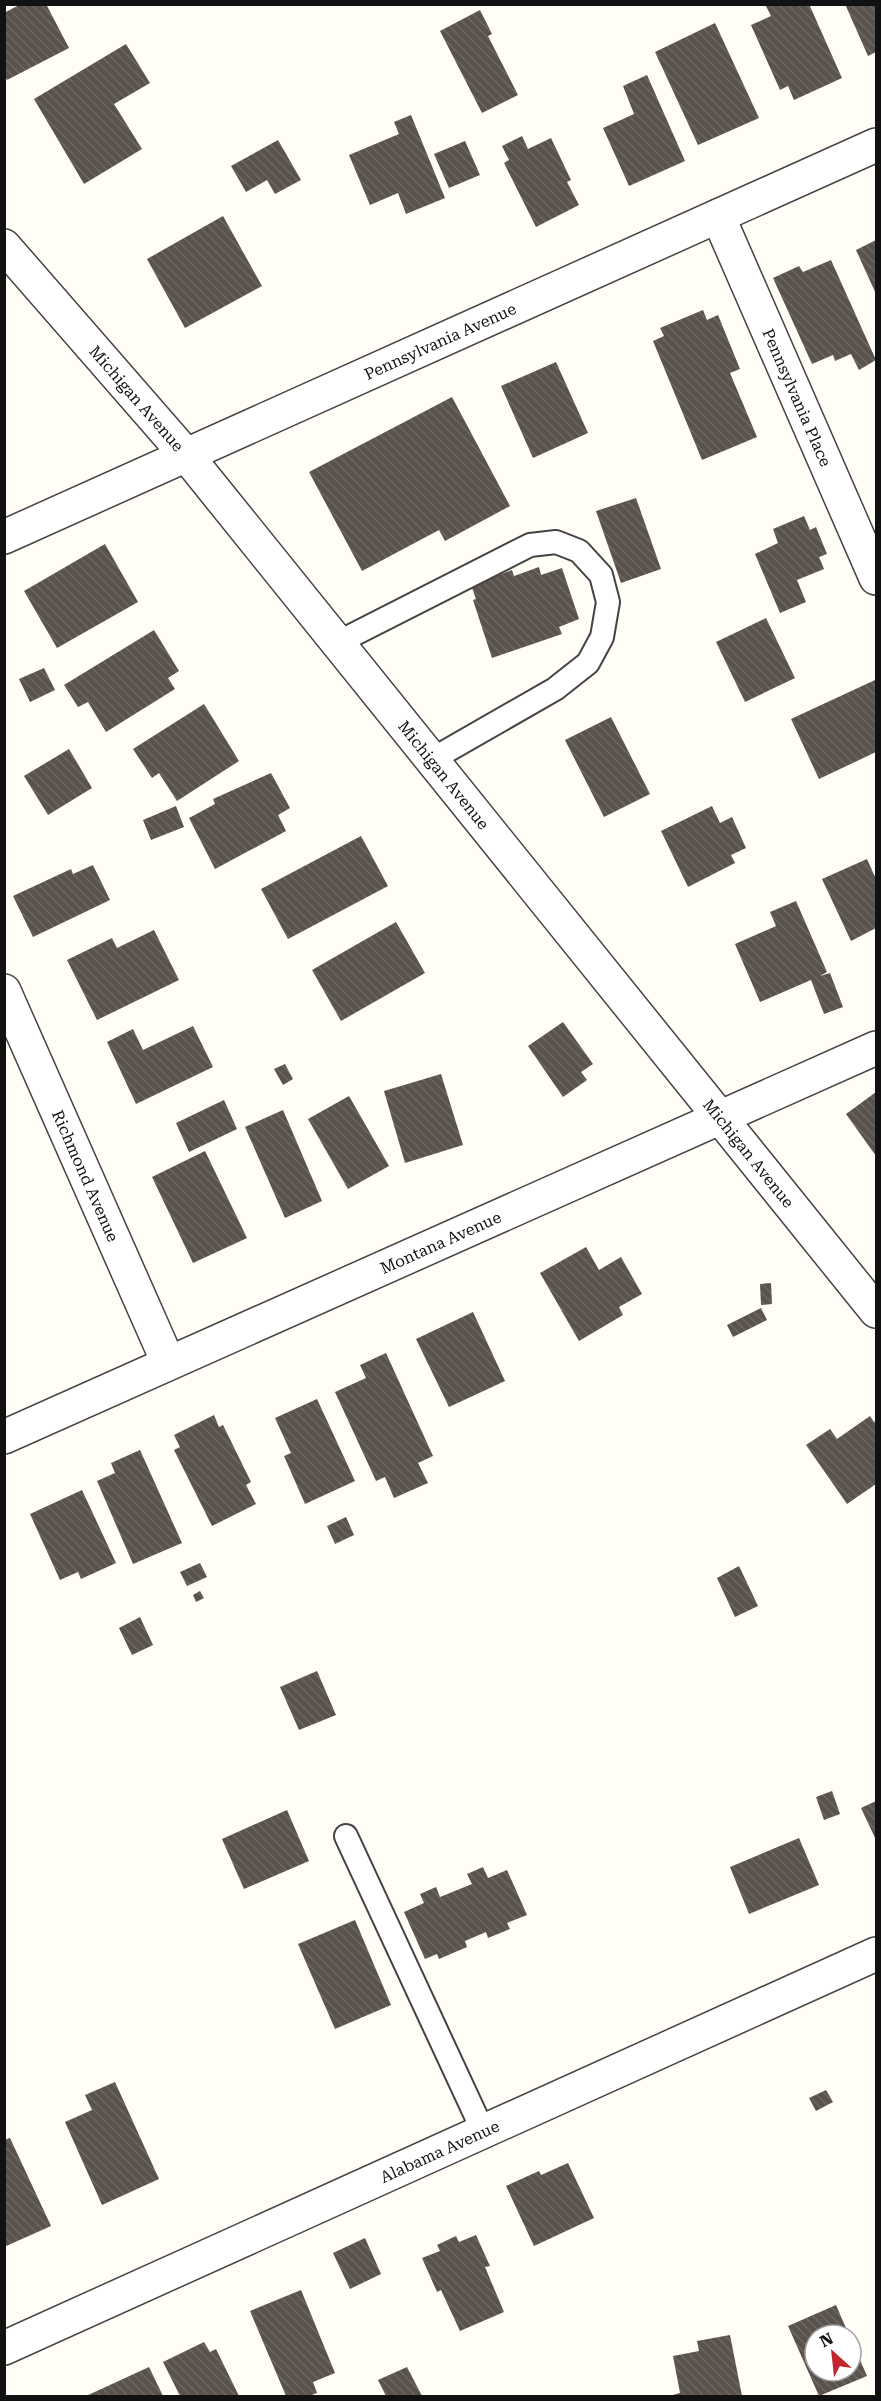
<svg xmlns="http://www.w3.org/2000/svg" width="881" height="2401" viewBox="0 0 881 2401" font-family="'Roboto Serif',serif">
  <defs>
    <pattern id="building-back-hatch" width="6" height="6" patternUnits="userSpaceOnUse" patternTransform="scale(1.5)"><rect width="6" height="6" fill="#5a524d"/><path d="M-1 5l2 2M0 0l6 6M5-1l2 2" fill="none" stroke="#6d6662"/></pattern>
  </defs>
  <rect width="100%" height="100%" fill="#fffdf5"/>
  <g fill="url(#building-back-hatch)">
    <polygon points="21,4 46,4 69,48 7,80 4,76 4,13"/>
    <polygon points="765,4 809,4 842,78 794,100 788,86 780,90 751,25 771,16"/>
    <polygon points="845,4 876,4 876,52 868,56"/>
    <polygon points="480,10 492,34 488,36 518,95 482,113 440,31"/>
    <polygon points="715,23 759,118 698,145 655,52"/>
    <polygon points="126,44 150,83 114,104 142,149 84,184 34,99"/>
    <polygon points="647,75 685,161 629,186 603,128 634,114 623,86"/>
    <polygon points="411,115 445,198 406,214 398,193 370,205 349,155 399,134 394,122"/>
    <polygon points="522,136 528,149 551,138 571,180 567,182 579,205 536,227 504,163 509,160 502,146"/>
    <polygon points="278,140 301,180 275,194 267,180 246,192 231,166"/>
    <polygon points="465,141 480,175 449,188 434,154"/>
    <polygon points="223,216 262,286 185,328 147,259"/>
    <polygon points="876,240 876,294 856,250"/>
    <polygon points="831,260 876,360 859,370 851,354 835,361 833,355 812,364 773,278 799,266 803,272"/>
    <polygon points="703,310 707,320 718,315 740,369 730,373 757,437 702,460 653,341 664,336 660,328"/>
    <polygon points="556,362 588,433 533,458 501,386"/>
    <polygon points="452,397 510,506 445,541 439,530 362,571 309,472"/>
    <polygon points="636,498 661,569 621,583 596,511"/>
    <polygon points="804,516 810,530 816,527 827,554 819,557 824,569 797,580 806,602 780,613 755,554 778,543 773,529"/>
    <polygon points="105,544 138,602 57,648 24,591"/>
    <polygon points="539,567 541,575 562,568 579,619 559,627 562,634 492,658 473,600 476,599 471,585 512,570 514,576"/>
    <polygon points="766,618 795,678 745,702 716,642"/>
    <polygon points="154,630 179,671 168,678 175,689 106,732 88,702 78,707 64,685"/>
    <polygon points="44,668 55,690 30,702 19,679"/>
    <polygon points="875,680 876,752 819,779 791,719"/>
    <polygon points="204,704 239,761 177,801 159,773 152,778 133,749"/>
    <polygon points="611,717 650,794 604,817 565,740"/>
    <polygon points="69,749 92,788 48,815 24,776"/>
    <polygon points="271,773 290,808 278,815 286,831 215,869 189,818 215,804 213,799"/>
    <polygon points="176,806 184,827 151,840 143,820"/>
    <polygon points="712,806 720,823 732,817 746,848 731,855 735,863 688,887 661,831"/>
    <polygon points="361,836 388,886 288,939 261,889"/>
    <polygon points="867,859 876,879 876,928 851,941 822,879"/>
    <polygon points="93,865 110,900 33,937 13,896 71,869 73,874"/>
    <polygon points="796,901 827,972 820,976 830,973 843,1007 824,1014 811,980 760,1002 735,944 776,926 770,912"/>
    <polygon points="396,922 425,973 341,1021 312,970"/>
    <polygon points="154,930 179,980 97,1020 67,960 112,938 117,948"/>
    <polygon points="563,1022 593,1064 581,1072 587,1080 563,1097 528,1046"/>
    <polygon points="193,1026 213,1067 136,1104 107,1042 133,1029 143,1050"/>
    <polygon points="285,1064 293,1079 283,1085 274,1069"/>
    <polygon points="441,1074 463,1145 405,1163 384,1091"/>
    <polygon points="876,1092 876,1156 846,1114"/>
    <polygon points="349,1096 389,1166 348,1189 308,1119"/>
    <polygon points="224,1100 237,1129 189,1152 176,1123"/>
    <polygon points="283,1110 322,1201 285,1218 245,1127"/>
    <polygon points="205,1151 247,1238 193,1263 152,1177"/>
    <polygon points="586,1247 599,1270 621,1257 642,1294 619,1307 623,1315 579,1341 540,1273"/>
    <polygon points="771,1283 772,1304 761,1305 760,1284"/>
    <polygon points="761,1308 767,1320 733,1337 727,1325"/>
    <polygon points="473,1312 505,1381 449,1407 416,1339"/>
    <polygon points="386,1353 433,1456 418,1463 428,1483 394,1498 385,1477 376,1481 335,1392 366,1378 360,1365"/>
    <polygon points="317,1399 355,1481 305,1504 284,1456 291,1453 275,1418"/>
    <polygon points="214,1415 219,1427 223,1425 251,1482 246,1485 256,1504 212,1526 174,1450 180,1447 174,1435"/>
    <polygon points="870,1416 874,1422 876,1421 876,1484 847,1504 806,1445 830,1429 837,1439"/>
    <polygon points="140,1450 182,1543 133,1564 97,1481 115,1473 111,1463"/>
    <polygon points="82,1490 116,1563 81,1579 78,1572 60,1580 30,1514"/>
    <polygon points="346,1517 354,1535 335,1544 327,1526"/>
    <polygon points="200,1563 207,1577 187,1586 180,1572"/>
    <polygon points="739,1566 758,1606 735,1617 717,1578"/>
    <polygon points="200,1591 204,1598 196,1602 193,1595"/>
    <polygon points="140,1617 153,1645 132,1655 119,1628"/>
    <polygon points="317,1671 336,1715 299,1730 280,1687"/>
    <polygon points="832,1791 840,1814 824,1820 816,1797"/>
    <polygon points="876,1801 876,1840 861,1808"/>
    <polygon points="287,1810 309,1861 244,1889 222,1839"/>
    <polygon points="799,1838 819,1885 749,1914 730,1867"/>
    <polygon points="483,1867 488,1878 507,1870 527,1915 507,1923 510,1929 488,1938 486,1932 465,1941 467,1947 439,1959 437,1954 425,1959 404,1912 424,1903 420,1894 436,1887 440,1897 472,1884 467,1874"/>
    <polygon points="355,1920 391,2005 335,2029 298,1944"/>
    <polygon points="115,2082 159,2179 102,2205 65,2122 92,2110 85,2095"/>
    <polygon points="826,2090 833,2102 816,2111 809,2098"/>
    <polygon points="10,2138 51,2226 4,2247 4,2140"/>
    <polygon points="568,2163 594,2218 534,2246 506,2186 539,2171 541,2175"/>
    <polygon points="476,2235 490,2266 485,2267 504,2312 460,2331 441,2290 437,2292 422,2258 440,2251 437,2245 456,2236 459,2242"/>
    <polygon points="365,2238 381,2274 350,2289 333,2253"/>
    <polygon points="301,2290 335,2373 313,2382 317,2393 309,2396 286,2396 250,2311"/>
    <polygon points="836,2305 849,2335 815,2335 815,2371 851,2371 851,2339 867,2376 819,2396 788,2326"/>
    <polygon points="730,2335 742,2396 669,2396 680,2393 673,2356 699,2351 697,2341"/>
    <polygon points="204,2342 210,2352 216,2349 239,2396 180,2396 163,2362"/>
    <polygon points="149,2367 163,2396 86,2396"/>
    <polygon points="407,2367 422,2396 386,2396 378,2380"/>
  </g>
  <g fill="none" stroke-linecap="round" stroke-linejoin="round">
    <defs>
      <g id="lane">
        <polyline points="337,643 530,545 556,542 579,551 601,575 608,602 602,637 588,663 555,689 431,760"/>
        <polyline points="346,1836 483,2131"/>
      </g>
      <g id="street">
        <path id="s1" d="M718,216l158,362"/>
        <path id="s2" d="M4,246l183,210 689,855"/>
        <path id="s3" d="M4,537l872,-392"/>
        <path id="s4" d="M4,991l164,371"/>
        <path id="s5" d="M4,1437l872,-389"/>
        <path id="s6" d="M4,2348l872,-394"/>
      </g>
    </defs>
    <use href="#lane" stroke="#444" stroke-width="26"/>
    <use href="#street" stroke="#444" stroke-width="36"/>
    <use href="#lane" stroke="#fff" stroke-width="22"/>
    <use href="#street" stroke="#fff" stroke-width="33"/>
  </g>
  <g text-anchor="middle" stroke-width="6" stroke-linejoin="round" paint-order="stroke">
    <g font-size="16" fill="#111" stroke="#fff">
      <text dy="6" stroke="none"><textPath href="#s3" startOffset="478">Pennsylvania Avenue</textPath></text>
      <text dy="6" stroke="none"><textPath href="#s1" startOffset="198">Pennsylvania Place</textPath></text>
      <text dy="6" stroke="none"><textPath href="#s2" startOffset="202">Michigan Avenue</textPath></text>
      <text dy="6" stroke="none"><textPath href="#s2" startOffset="688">Michigan Avenue</textPath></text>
      <text dy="6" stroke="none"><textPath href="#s2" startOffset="1174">Michigan Avenue</textPath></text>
      <text dy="6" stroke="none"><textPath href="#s4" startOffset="202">Richmond Avenue</textPath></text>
      <text dy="6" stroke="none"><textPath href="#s5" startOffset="478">Montana Avenue</textPath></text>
      <text dy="6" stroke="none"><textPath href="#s6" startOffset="478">Alabama Avenue</textPath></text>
    </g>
  </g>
  <rect width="881" height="2401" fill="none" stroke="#111111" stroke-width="12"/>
  <g transform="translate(833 2353) rotate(333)"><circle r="28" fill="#ffffff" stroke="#a0a0a0" stroke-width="1.5"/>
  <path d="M0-4.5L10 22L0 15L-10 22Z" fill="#c4262e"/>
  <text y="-9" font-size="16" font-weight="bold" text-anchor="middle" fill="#111111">N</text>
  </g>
</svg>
